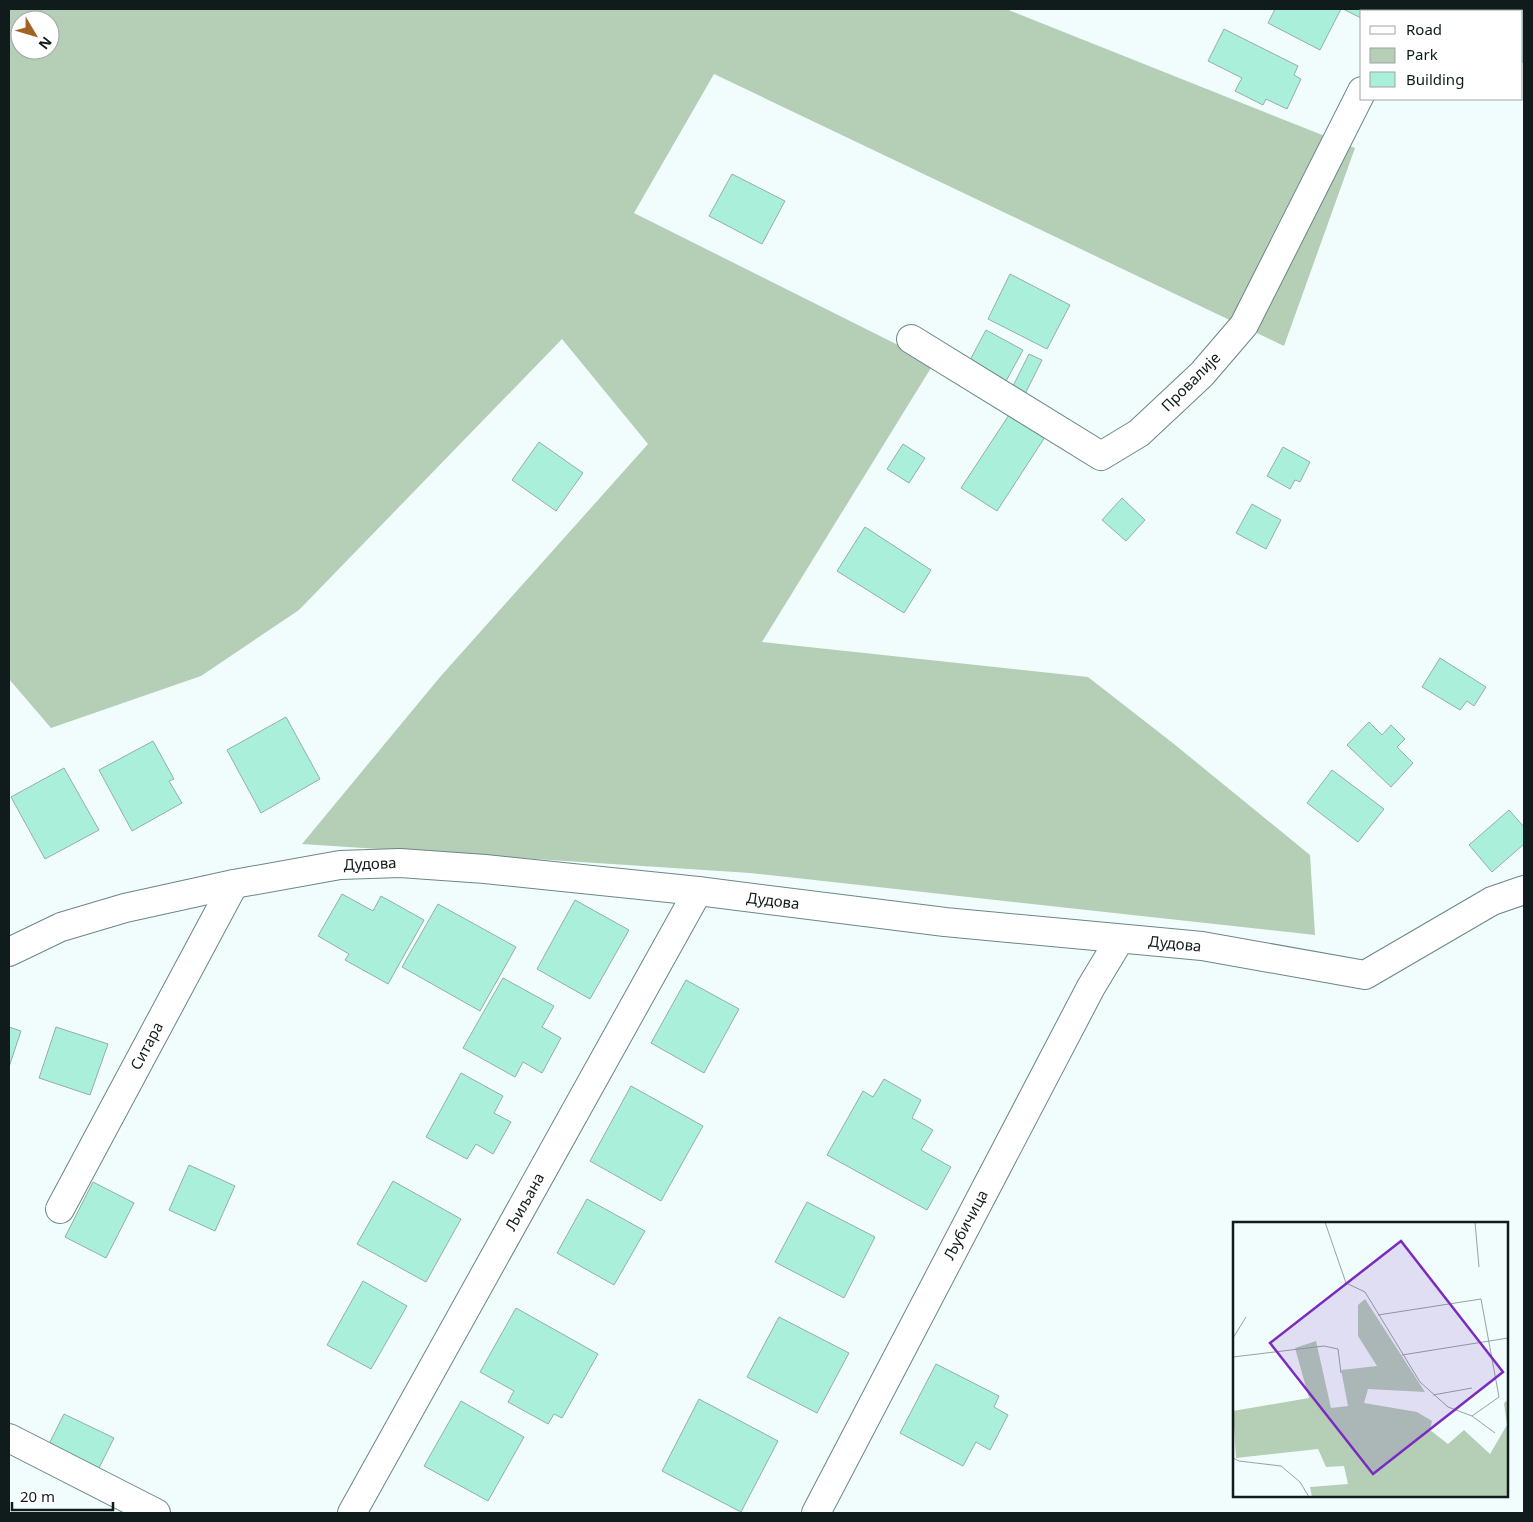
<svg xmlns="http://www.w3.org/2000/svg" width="1533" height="1522" viewBox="0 0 1533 1522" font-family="'Noto Sans',sans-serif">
  <rect width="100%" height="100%" fill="#f1fdfd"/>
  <path fill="#b4cfb5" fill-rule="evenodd" d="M9,9h997l349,139 -71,198 -570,-272 -80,139 300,150 -172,279 326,35 86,67 136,111 5,80 -565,-62 -448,-29 138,-167 208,-233 -86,-105 -263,271 -98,66 -150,52 -42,-49zM20,20h30v30h-30z"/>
  <g fill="#a9efd9" stroke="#95afa6">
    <polygon points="1275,9 1341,9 1320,50 1268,23"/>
    <polygon points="1343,9 1366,9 1365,11 1362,11 1361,18"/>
    <polygon points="1504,9 1524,9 1524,63 1522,62 1522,11 1503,11"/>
    <polygon points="1224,29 1298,66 1294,75 1301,79 1287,109 1266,99 1263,105 1235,91 1242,78 1208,61"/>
    <polygon points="732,174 785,201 762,244 709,216"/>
    <polygon points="1010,274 1070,305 1047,349 988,319"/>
    <polygon points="986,330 1023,350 1005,383 968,364"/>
    <polygon points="1029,354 1042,360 1025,394 1012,388"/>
    <polygon points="1009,415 1045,437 997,511 961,488"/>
    <polygon points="539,442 583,473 556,511 512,480"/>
    <polygon points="903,444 925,458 909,483 887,469"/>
    <polygon points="1283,447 1310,462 1300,482 1295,480 1290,489 1267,476"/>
    <polygon points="1122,498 1145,520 1126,541 1102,520"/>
    <polygon points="1252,504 1281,520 1266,549 1236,533"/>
    <polygon points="865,527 931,570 904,613 837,571"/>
    <polygon points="1440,658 1486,687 1474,706 1467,701 1460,710 1422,687"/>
    <polygon points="286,717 320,779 261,813 227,750"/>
    <polygon points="1369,722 1382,735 1391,725 1405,739 1397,747 1413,763 1391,787 1347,745"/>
    <polygon points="153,741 174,779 169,781 182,803 132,831 99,770"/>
    <polygon points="64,768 99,830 45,859 11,797"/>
    <polygon points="1332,770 1384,809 1358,842 1307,803"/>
    <polygon points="1509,810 1524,827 1524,844 1492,872 1469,845"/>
    <polygon points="342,894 373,911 381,896 424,920 388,984 345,960 349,954 318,936"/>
    <polygon points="575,900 629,930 590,999 537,969"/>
    <polygon points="438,904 516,947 480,1011 402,967"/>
    <polygon points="503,978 554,1006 542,1027 561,1038 542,1073 523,1062 515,1077 463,1048"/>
    <polygon points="686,980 739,1009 704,1073 651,1043"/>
    <polygon points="9,1027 21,1031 9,1067"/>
    <polygon points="56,1027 108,1044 90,1095 39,1078"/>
    <polygon points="461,1073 503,1096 494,1113 511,1122 493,1154 476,1144 467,1159 426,1137"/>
    <polygon points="884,1079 921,1100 912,1118 933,1130 921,1150 951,1167 927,1210 827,1155 863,1091 873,1097"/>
    <polygon points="631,1086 703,1126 661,1201 590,1161"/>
    <polygon points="189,1165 235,1186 215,1231 169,1210"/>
    <polygon points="393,1181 461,1219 426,1282 357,1244"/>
    <polygon points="93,1182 134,1203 106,1258 65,1237"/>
    <polygon points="587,1199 645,1231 614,1285 557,1253"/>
    <polygon points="807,1202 875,1237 844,1298 775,1262"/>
    <polygon points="363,1281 407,1306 371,1369 327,1345"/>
    <polygon points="516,1308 598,1354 562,1418 554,1414 548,1424 508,1402 514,1391 480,1372"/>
    <polygon points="779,1317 849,1353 817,1413 747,1377"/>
    <polygon points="936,1364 999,1396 994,1407 1008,1415 990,1450 976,1442 963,1466 900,1433"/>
    <polygon points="699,1399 778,1441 741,1512 662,1471"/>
    <polygon points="461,1401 524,1437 488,1501 424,1466"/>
    <polygon points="64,1414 114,1438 98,1470 48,1446"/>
  </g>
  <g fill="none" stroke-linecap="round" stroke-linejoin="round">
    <defs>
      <g id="minor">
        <polyline points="1412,11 1414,9"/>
        <polyline points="911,339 1101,456 1139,433 1202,374 1244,325 1362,91"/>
        <polyline points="9,952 61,927 125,908 234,884 340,865 400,863 485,869 698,891 945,922 1202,946 1365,975 1492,901 1524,890"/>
        <polyline points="60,1209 234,884"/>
        <polyline points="9,1438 156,1513"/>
        <polyline points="352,1513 698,891"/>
        <polyline points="816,1513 1091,987 1120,939"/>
      </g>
    </defs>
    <use href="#minor" stroke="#6b8688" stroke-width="30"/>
    <use href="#minor" stroke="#fff" stroke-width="28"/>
  </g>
  <g text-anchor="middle" stroke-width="4" stroke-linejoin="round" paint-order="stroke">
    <g font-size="15" fill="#101b1b" stroke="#fff">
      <text transform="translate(1191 382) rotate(-45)" y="5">Провалије</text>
      <text transform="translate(370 864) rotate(-2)" y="5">Дудова</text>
      <text transform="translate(773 901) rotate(7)" y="5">Дудова</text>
      <text transform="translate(1175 944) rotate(6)" y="5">Дудова</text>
      <text transform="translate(147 1046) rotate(-62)" y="5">Ситара</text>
      <text transform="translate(525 1202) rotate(-61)" y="5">Љиљана</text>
      <text transform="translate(966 1225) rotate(-62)" y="5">Љубичица</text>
    </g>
  </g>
  <g transform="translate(1233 1222)">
    <rect width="275" height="275" fill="#f1fdfd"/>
    <path d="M132,77l60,93 -57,-3 -4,14 53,9 15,9 -2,9 18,14 16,-14 26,24 17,-29 -3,-22 4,-3v97h-196l-2,-10 38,-3 -4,-18 -18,1 -8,-18 -82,9 -3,-47 76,-13 -14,-50 21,-7 15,67 17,-2 -7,-36 36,-4 -19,-30v-31z" fill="#b4cfb5"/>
    <path fill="none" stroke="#97a3a3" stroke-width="1" d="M92,0l21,61 19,9 55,90 28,25 24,9 23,17M242,0l4,45M145,93l103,-16 18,98 -27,19M0,116l13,-21M169,133l106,-17M0,135l91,-11 14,3 3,24M200,173l39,-7M0,236l6,3 42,5 19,16 9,15"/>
    <path fill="#7b2cbf" fill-opacity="0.15" stroke="#7b2cbf" stroke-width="2.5" d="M168,19l102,131 -130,102 -103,-131z"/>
    <rect width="275" height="275" fill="none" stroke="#101b1b" stroke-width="2.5"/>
  </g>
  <rect width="1533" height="1522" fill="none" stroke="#101b1b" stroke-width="20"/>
  <rect x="1360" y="10" width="162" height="90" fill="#ffffff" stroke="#9fa4a4"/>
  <rect x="1370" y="26" width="25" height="8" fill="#ffffff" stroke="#9fa4a4"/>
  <text x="1406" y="35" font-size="15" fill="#101b1b">Road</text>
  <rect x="1370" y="48" width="25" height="15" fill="#b4cfb5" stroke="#9fa4a4"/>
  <text x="1406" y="60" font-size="15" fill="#101b1b">Park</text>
  <rect x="1370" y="72" width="25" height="15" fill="#a9efd9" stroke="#9fa4a4"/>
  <text x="1406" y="85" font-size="15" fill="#101b1b">Building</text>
  <g transform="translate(35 35) rotate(128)"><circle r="24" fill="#ffffff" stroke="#9fa4a4"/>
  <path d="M0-4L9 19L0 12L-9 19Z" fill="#9f6326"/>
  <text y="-8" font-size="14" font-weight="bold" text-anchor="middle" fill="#101b1b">N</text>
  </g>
  <path d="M12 1502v8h101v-8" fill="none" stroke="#101b1b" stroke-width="2.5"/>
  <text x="20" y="1502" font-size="15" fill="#101b1b" stroke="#ffffff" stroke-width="4" paint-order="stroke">20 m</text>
</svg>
